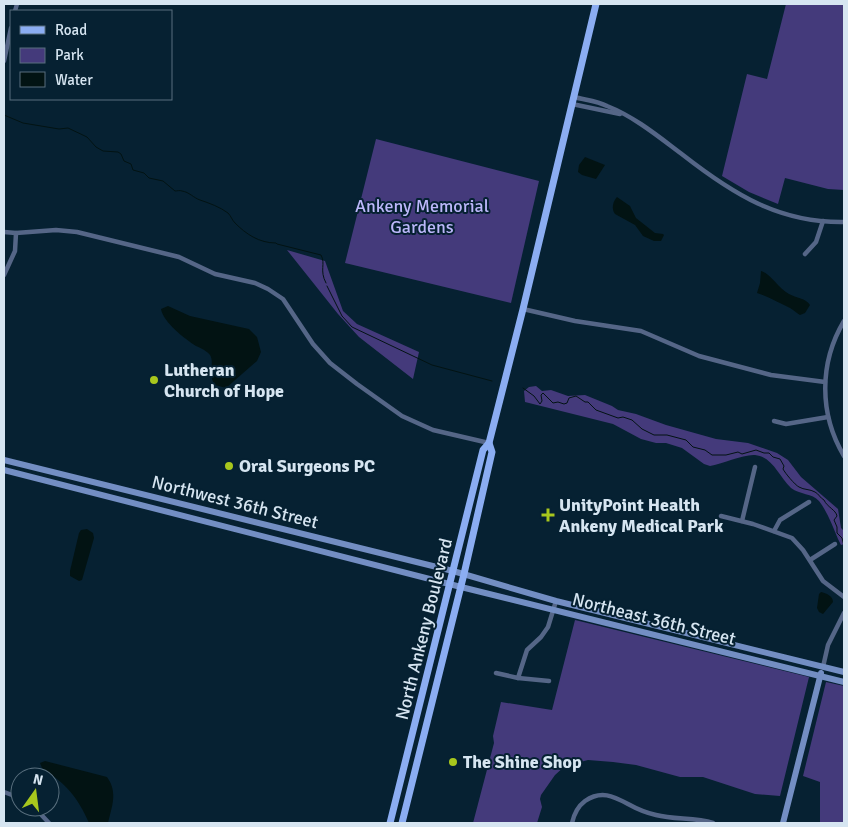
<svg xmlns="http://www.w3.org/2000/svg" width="848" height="827" viewBox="0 0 848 827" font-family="Signika,sans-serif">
  <rect width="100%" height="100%" fill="#062132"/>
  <g fill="#443a7b">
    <polygon points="786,4 844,4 844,190 828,189 785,178 778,204 749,192 722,176 747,74 767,79"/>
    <polygon points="376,139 539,181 511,303 345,263"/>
    <polygon points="287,250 325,261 343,311 357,324 419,352 413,379 359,337 338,314"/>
    <path d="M536,386l6,5 9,-1 17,6 17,-1 27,11 6,4 18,4 30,11 50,14 32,4 29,10 11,7 13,17 37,32 3,19 3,3v13l-3,1 -3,-6c-5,-12 -11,-28 -19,-38 -7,-8 -19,-6 -28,-13 -12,-11 -18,-31 -36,-33 -11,-1 -33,9 -45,11l-6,-2 -22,-16 -16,-5h-10l-15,-4 -28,-15 -88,-22 -1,-11 5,-4z"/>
    <polygon points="575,620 809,677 780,796 755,794 703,777 680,777 636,765 613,762 588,760 565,766 555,775 541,795 540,799 542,807 537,823 473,823 494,743 493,736 501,702 552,710"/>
    <polygon points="826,682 844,686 844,823 820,823 820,782 803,776"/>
  </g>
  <g fill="#021313">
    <polygon points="585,157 605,165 596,179 582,175 578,172 579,165"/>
    <path d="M617,197l13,9 6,12 19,15 8,1 1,1 -3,6h-7l-11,-5 -8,-11 -20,-11c-4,-5 -2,-13 2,-17z"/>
    <path d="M761,271c10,3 17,17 28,23 7,4 17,4 21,11l-5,8 -5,2c-4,-2 -6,-5 -10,-7 -11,-5 -21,-11 -33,-15l3,-10z"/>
    <path d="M168,306l22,10 59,13 8,8 4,15 -4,9 -31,27 -11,-3c-8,-10 0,-22 -5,-30 -3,-4 -9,-7 -14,-9 -11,-7 -33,-24 -35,-37z"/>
    <polygon points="87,529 93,533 94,538 82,580 79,581 70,576 70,571 79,533 81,530"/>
    <path d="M821,592c5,1 12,4 12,10l-10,12 -4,-2 -2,-4 2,-14z"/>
    <path d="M45,761l62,16c11,15 5,29 1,46h-19c-12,-27 -22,-38 -47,-55l-2,-5z"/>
  </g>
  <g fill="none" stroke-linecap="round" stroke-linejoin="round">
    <g stroke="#021313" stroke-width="1">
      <path d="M4,115l19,8 36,6 9,-1 19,9 9,10 7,4 15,1 3,2 3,7 7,3 2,6 11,3 5,5 14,3 12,10c2,0 5,-1 7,0 7,1 12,7 18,9 9,3 20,7 28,13 3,3 4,7 7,10 11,11 24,20 41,20l1,1 44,11c5,9 -2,15 5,28"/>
      <polyline points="327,286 342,316 352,327 432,365 492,381"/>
      <path d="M523,388l11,8 6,8 2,-3 -1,-6 2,-2 10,10 5,-1 6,2 3,-1 2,-5 7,-2 9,6h3l8,8 22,8 5,-1 9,3 10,9 12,6h13l19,5 7,7 12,3 7,5h14l12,-3 4,2 14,-4 8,3h5l4,4 7,2 4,7 -1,3c2,4 12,16 16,18 5,3 11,2 16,5 4,2 5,6 9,8 3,7 12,10 13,16l-3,4 3,7v6l5,5 2,8"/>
    </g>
    <g stroke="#556687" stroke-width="4.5">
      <polyline points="15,11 17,4"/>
      <polyline points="4,61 11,28"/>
      <path d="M574,97c11,3 23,4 33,9 28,11 52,31 76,49 50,39 96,68 161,67"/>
      <polyline points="572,104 620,114"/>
      <polyline points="4,232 16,233 56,230 77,232 179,257 215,274 255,283 268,289 283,299 313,344 330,363 357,384 402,416 433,430 489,443"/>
      <polyline points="805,254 816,242 823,221"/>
      <polyline points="4,275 15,251 16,233"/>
      <polyline points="523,309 575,321 641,331 699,356 771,375 825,382"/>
      <path d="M844,321c-25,42 -25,93 0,135"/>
      <polyline points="774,421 786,424 828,417"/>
      <polyline points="721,516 753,524 792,538 803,550 823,581 844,597"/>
      <polyline points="742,521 755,467"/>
      <polyline points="774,531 780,520 809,502"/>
      <polyline points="810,560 835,544"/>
      <polyline points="823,667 828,645 844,613"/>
      <polyline points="496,673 518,678 549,681"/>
      <polyline points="518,678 527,650 541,637 548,627 556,601"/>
      <polyline points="4,792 20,798"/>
      <polyline points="34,807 49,823"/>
      <path d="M572,823c2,-9 5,-16 13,-22 16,-11 28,-5 43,3 9,5 19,9 28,11 19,5 39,2 57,8"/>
    </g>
    <g stroke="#738ec3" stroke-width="6">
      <polyline points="4,460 453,571 556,601 844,672"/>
      <polyline points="4,470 461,587 844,682"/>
      <polyline points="783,823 821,673"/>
    </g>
    <g stroke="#8badf2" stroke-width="7">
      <polyline points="390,823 483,450 489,443 523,309 596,4"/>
      <polyline points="402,823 464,574 492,452 489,443"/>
    </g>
  </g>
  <g fill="#a8c71d" stroke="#062132" stroke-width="2">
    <circle cx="154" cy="380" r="5"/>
    <circle cx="229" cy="466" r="5"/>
    <path d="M545.5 507.5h5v5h5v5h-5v5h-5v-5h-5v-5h5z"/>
    <circle cx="453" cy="762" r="5"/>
  </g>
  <g text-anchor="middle" stroke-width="4" stroke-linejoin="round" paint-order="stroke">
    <g font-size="18" fill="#bcb7fa" stroke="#062132">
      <text x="422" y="212">Ankeny Memorial<tspan x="422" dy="21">Gardens</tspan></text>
    </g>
    <g font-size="18" font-weight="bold" fill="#d6e5f1" stroke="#062132" text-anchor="start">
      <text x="164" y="376">Lutheran<tspan x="164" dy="21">Church of Hope</tspan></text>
      <text x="239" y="472">Oral Surgeons PC</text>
      <text x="559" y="511">UnityPoint Health<tspan x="559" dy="21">Ankeny Medical Park</tspan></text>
      <text x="463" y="768">The Shine Shop</text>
    </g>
    <g font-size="18" fill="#d6e5f1" stroke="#062132">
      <text transform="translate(235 502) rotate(14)" y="6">Northwest 36th Street</text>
      <text transform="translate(654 619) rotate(14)" y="6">Northeast 36th Street</text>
      <text transform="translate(424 629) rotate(-76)" y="6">North Ankeny Boulevard</text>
    </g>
  </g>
  <rect width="848" height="827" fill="none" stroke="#d6e5f1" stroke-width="10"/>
  <rect x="10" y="10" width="162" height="90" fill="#062132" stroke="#596f7e"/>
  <rect x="20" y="26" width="25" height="8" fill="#8badf2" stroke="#596f7e"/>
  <text x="55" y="35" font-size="15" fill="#d6e5f1">Road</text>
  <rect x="20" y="48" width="25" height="15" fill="#443a7b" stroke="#596f7e"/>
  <text x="55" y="60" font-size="15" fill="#d6e5f1">Park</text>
  <rect x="20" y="72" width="25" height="15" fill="#021313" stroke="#596f7e"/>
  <text x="55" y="85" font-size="15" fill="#d6e5f1">Water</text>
  <g transform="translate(35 792) rotate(14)"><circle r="24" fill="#062132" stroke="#596f7e"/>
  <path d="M0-4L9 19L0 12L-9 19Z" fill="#a8c71d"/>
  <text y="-8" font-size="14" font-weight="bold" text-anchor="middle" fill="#d6e5f1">N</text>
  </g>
</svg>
